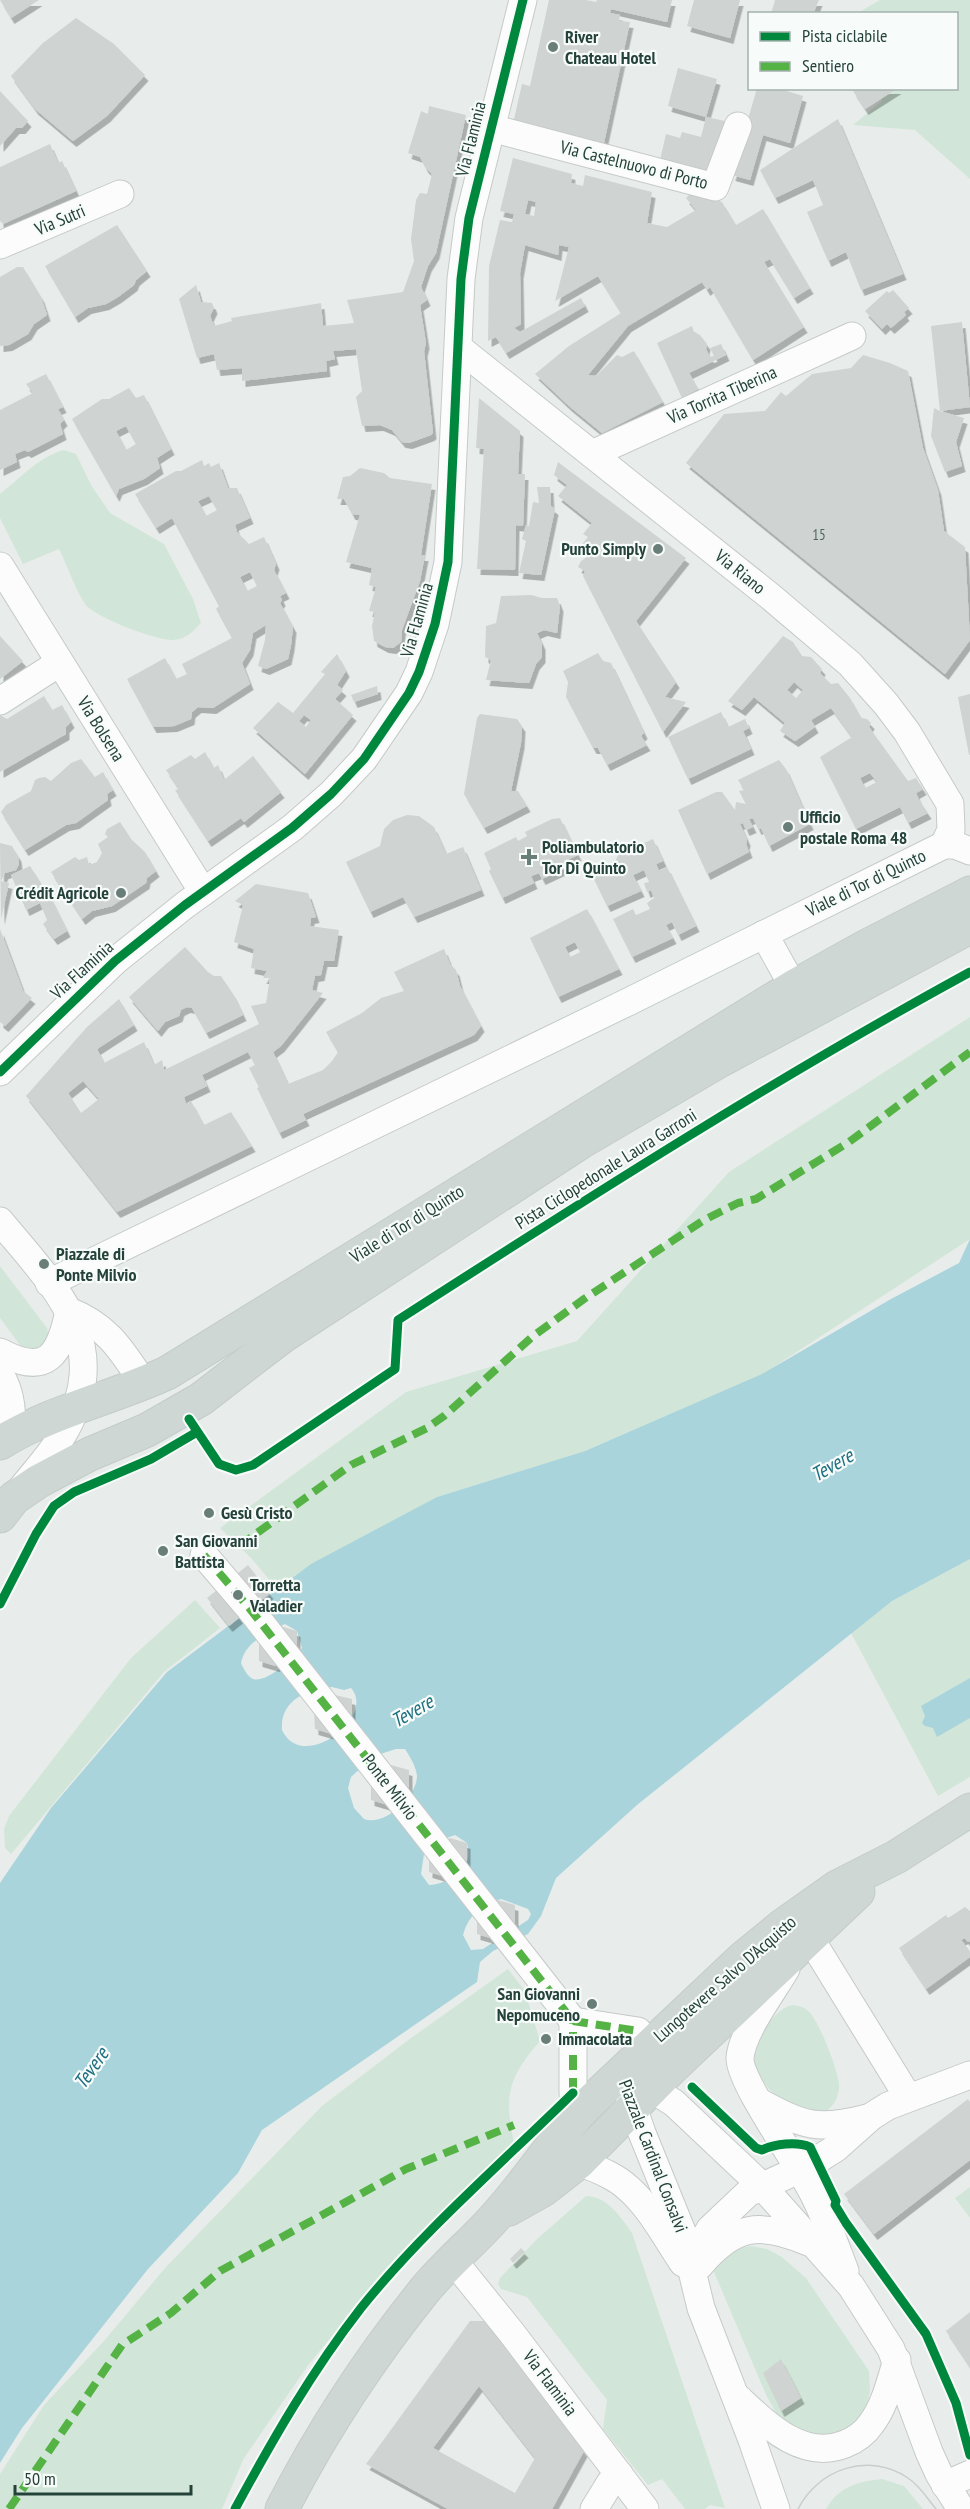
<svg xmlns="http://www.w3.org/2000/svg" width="970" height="2509" viewBox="0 0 970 2509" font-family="'PT Sans Narrow',sans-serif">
  <defs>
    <filter id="shadow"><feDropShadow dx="3.5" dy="6" stdDeviation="0" flood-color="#0004"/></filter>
  </defs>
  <rect width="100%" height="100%" fill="#e8edeb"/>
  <g fill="#d1e6d8">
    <polygon points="880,0 970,0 970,179 915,130 853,125 882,101 876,89 956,88 956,14 858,13"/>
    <path d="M64,450l12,4 15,31 19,28 54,31 29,55 8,24c-8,8 -14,16 -27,17 -17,1 -80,-23 -89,-36 -11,-17 -17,-37 -26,-55l-36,15 -23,-46v-24c19,-15 40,-38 64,-44z"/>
    <polygon points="970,1017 970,1239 763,1374 585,1451 437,1497 277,1589 251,1558 220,1528 406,1392 577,1341 729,1172"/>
    <path d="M0,1266l47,62c4,11 -2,15 -10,21h-12l-5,-4 -20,-27z"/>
    <polygon points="970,1559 970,1777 938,1796 851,1633 892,1601"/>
    <polygon points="195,1600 220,1628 164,1672 11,1854 5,1848 4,1829 9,1816 131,1658"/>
    <path d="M508,1969l17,22 15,50c-32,37 -36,54 -26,102l-130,130 -75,91 -65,94 -22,51h-222v-35l44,-69 60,-64 61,-73 157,-162 89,-68z"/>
    <path d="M793,2005c5,1 10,1 14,5 12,9 30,58 32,74 1,11 -5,22 -14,28 -34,-1 -61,-17 -71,-50 2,-20 17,-53 39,-57z"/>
    <polygon points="970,2187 970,2218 955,2198"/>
    <path d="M586,2196c21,0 35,21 46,37l93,275 -15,-3 -5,4h-20l-23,-30 -14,6 -45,-56 4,-29 -80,-103 -26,-8 -3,-5 2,-6 36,-38z"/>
    <path d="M751,2246l16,3 15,8 24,21 63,93 1,20 -3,15 -13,23 -39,12 -37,-25 -11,-19 -53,-125c2,-16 23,-24 37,-26z"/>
    <path d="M882,2479l22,7 19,23h-97c12,-22 33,-28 56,-30z"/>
  </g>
  <g fill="#a9d4db" fill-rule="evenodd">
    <path d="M970,1239v320l-78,42 -255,204 -81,73 -15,38 -13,18 -35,17 -13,11 -3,20 -215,148 -24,43 -90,96 -126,159 -22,35v-580l51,-75 116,-136 144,-108 126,-67 148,-46 177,-77 129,-75 68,-36zM285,1624l12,7 5,17c-6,9 -37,36 -49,31 -5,-2 -10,-11 -12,-16 4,-21 26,-30 44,-39zM332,1687l12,3 7,-2c26,29 -49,86 -69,42 -2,-30 24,-40 50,-43zM396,1749h9c5,8 11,17 12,27 0,21 -33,51 -53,43l-10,-11 -6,-20 3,-11 23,-21zM455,1835l12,8c1,5 2,11 1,15 -3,15 -25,27 -39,27l-8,-11 3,-20 17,-14zM501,1899l27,10 3,5 -3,6 -45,29 -12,1 -8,-15c5,-19 18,-31 38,-36z"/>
    <polygon points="970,1678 970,1718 937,1737 933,1728 925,1726 922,1723 925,1716 921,1706"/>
  </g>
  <g fill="#cfd4d2" fill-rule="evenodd" filter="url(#shadow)">
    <polygon points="0,0 39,0 11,18"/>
    <polygon points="549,0 586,0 596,2 597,0 672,0 667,22 611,9 610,13 620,15 619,21 630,22 602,152 512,128 522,84 530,86"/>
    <polygon points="694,0 740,0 730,38 687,26"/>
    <polygon points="775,0 819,0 813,14 771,14"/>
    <polygon points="76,18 114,44 145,75 107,116 73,141 35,109 11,76 43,43"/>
    <polygon points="678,68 717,79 706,117 730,122 715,182 658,169 666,134 680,138 682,132 701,137 706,117 668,106"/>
    <polygon points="757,88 777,88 803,96 790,143 763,135 750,180 732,175"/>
    <polygon points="857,88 898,88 865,109 853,91"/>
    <polygon points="0,91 28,121 22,128 16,128 0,146"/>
    <polygon points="429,106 466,115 436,253 428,266 421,287 427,300 420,305 426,343 424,351 433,433 431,435 409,443 402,442 392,430 380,425 362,426 356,397 362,391 356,349 333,351 335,359 326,361 327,371 242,381 242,368 217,370 214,354 197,358 179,299 196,285 201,302 212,303 214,308 210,316 214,326 232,321 231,318 321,303 323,326 354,323 347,300 403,292 414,261 411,239 416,200 420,193 427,194 432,174 425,167 420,157 408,153 421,111 428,114"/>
    <polygon points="838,119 903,274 861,290 846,252 828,261 807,212 823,205 813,180 775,198 760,170"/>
    <polygon points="50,144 58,163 62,161 76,191 3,224 0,221 0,167"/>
    <path d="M513,158l59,16 -1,9 12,3 2,-11 67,17 -5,31 20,4 29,-17 -10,-12 6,-6 30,10 14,23 27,-16 47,79 -16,10 -24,-39 -6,3 40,65 -51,33 -43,-73 -3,3 -5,-8 -74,44 -40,49 8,1 21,-21 5,2 12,-6 29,51 -61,31 -33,-27 -34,-32 34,-28 52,-33 -23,-37 -43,25 14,-54 -10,-2 -1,10 -33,-10 -5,28 1,51 -7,4 6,4 61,-34 4,8 -79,47 -10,-16 -8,4 1,-75 11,-46 12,2 2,-8 -14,-3zM528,200l8,2 -2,14 -9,-2z"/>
    <polygon points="117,225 147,271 136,280 134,285 118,297 106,304 88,308 75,317 45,266"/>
    <polygon points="17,267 23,267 41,297 47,315 34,324 28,334 9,345 0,346 0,277"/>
    <polygon points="893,290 909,308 904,312 906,315 891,328 887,324 882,329 865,311 887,291 889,293"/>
    <polygon points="962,322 970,407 940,411 964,418 956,442 962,466 945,472 931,436 934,408 940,411 931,326"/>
    <polygon points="692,326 694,332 700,335 707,344 706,349 710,357 714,356 710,348 721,344 726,355 689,373 698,389 682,398 657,343"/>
    <polygon points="863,355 890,363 908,371 923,448 938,490 944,531 965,547 970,640 945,674 686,463 724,414 765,411 781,392 786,396 812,374 851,368"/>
    <polygon points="46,374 63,407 58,409 64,420 60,424 63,434 28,452 25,450 15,454 17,462 0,470 0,410 33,393 26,384"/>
    <path d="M129,388l7,10 8,-3 27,54 -14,9 3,10 -16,11 -25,10 -3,7 -44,-77 30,-20h7zM126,426l10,18 -10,6 -10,-19z"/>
    <polygon points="479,398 520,431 518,474 525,474 523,526 516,525 515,570 477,569 484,449 476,448"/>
    <path d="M202,460l2,6 5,-3 2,4 8,-4 9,25h9l13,30 -15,7 2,7 12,12 15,-7 12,27 -2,6 12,23 -6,3 2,4 -2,3 13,24 -2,18 -3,14 -22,10 -8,-3 7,-26 1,-15 -13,8 -3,17 -8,13 8,21 -37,24 -15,-1 -6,5 -1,7 -17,7 -21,1 -26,-48 38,-21 11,21 11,-5 -5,-10 50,-26 -16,-29 3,-3 -47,-88 -16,10 -21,-34 41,-23h5zM209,496l8,14 -11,6 -8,-15zM250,572l7,14 -10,5 -7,-14z"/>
    <polygon points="558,462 686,558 636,621 676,682 665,697 686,702 663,732 583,576 585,571 578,567 581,561 587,557 594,557 579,548 588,537 583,534 592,523 558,496 567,485 554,475"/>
    <polygon points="360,468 384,473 390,478 432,484 421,555 425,555 420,581 402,630 401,642 393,648 385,647 374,641 372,626 375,612 369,611 376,587 369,585 372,568 346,562 360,515 352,514 344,499 337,499 343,477 350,476"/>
    <polygon points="537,487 550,487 551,506 555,509 541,575 519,573 526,541 522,539 526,525 529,526 533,502 539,503"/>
    <polygon points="531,595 542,598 557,598 560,606 557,633 544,630 537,633 542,644 542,657 536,664 529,683 486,680 491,660 485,657 486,626 496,623 501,596"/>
    <polygon points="0,636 23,661 0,679"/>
    <path d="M783,636l10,6 9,14 9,1 11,12 -2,4 11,11 7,-1 12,15 11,20 6,1 4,4 -2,4 39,54 8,-3 7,11 -7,4 3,7 9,13 -20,10 -8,-16 -44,22 -36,-72 32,-20 -21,-29 -20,12 4,7 -20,14 -15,-10 5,-8 -31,-26 -12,13 -14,-9zM794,682l9,8 -7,8 -9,-8zM870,773l7,9 -12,6 -5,-10z"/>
    <polygon points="598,653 603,661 611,663 644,733 641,736 647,745 607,765 598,748 593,748 566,697 568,682 563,671"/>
    <path d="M337,654l9,17 -9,14 6,5 -8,9 18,16 -48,59 -52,-46 25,-26 15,11 32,-39 -4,-2zM304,715l7,5 -5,7 -7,-6z"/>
    <polygon points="377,686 378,694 354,702 351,695"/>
    <polygon points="970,694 970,755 969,755 958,697"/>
    <polygon points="44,696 52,710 62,705 71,722 66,727 66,734 0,772 0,715 7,719"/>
    <polygon points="721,712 728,727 745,719 749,728 743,731 751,749 688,779 668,737"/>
    <polygon points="480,714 517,719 522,726 521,743 511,791 518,791 527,806 484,828 464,794 477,718"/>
    <polygon points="205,752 214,768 218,765 224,780 253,756 281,792 244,822 241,818 208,841 175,790 179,789 166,770 191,755 195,759"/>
    <polygon points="81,759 95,777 103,772 113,790 107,794 108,800 76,823 66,825 25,850 1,812 6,805 31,791 35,780 39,778 45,777 51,781 71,763"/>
    <polygon points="779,760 786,769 810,824 769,846 761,828 758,829 753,818 749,819 753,827 746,830 743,823 740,824 747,840 746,844 749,852 707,874 678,810 716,792 722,792 735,810 736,802 746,804 739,791 744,790 738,780"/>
    <polygon points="407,815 419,816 434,827 446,854 463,847 481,890 414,917 403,897 370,912 346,862 380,846 384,829 393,820"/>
    <polygon points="560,818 578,855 567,860 570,866 542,879 539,873 531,876 534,883 502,898 489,871 491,869 484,853 516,837 518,841 527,836 525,832 552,819"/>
    <polygon points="120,822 131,839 145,852 156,871 147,878 146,883 112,906 92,911 82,919 51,872 75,857 79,860 87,857 89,865 97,862 102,853 98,844 108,837 105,834 107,829"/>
    <polygon points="653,839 663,861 656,864 659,871 667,867 696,926 678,935 672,922 666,925 673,938 632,957 613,919 633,909 636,915 650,909 647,903 654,898 651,890 647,892 644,883 649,882 644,870 633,875 641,891 607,906 591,873 615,862 619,853 634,847 637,851 642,849 639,845"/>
    <polygon points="0,843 12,846 18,856 19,864 16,870 5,873 1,881 9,883 1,919"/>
    <polygon points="30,866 50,897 67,931 54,939 43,924 47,920 40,903 26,910 11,875"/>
    <path d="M256,884l52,9 8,24 -5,1 -1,8 29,4 -5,31h-10l-3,14 -6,1 -3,14 11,3 -42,53 -8,6 15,32 35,-14 9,-9 6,-9 -12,-20 36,-19 19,-15 23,-7 -10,-19 50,-23 6,15 6,6 4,16 21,40 -7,9 -171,79 3,6 -27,13 -22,-45 2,-1 -10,-19 6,-3 -7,-13 -46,23 5,11 -23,11 2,7 5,-3 13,24 27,-13 21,34 -135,66 -91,-116 61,-69 32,-28 15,26 -37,24 7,14 40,-21 10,23 8,-5 2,10 95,-46 -8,-18 15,-3 4,-25h-7l4,-7 -16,-3 3,-19 -20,-7 9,-37 -8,-4zM83,1081l16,18 -18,14 -13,-20z"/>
    <path d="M587,909l32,60 -61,28 -28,-59zM575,942l5,10 -10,5 -5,-10z"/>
    <polygon points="0,929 23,991 32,998 5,1026 0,1022"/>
    <polygon points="185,947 208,972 214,976 221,976 233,994 243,1015 206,1033 192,1008 187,1007 181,1010 179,1016 165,1022 158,1031 129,997"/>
    <polygon points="248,1565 270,1593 229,1626 207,1598"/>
    <polygon points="280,1626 297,1631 297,1649 276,1666 259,1661 259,1643"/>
    <polygon points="335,1695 352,1699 352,1717 332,1734 315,1729 314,1712"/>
    <polygon points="391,1765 409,1770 409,1788 388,1805 371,1800 371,1782"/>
    <polygon points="450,1838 467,1843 467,1861 446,1877 429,1872 429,1854"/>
    <polygon points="498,1900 515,1905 515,1923 494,1939 477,1934 477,1917"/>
    <polygon points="965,1907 970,1911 970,1941 968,1942 965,1938 961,1940 970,1951 970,1957 926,1989 899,1948 946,1915 948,1918"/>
    <polygon points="968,2099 970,2102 970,2160 874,2234 844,2194"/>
    <polygon points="521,2248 525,2252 513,2263 510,2259"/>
    <polygon points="970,2312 970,2367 946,2331"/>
    <path d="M470,2321h17l97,130 -32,58h-104l-82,-45zM479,2386l56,72 -20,35 -82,-45z"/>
    <polygon points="781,2359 801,2398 781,2411 763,2373"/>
  </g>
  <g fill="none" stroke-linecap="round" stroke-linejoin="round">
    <defs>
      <g id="minor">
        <polyline points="491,128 715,187 738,126"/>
        <polyline points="0,245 120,194"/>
        <polyline points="459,348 771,597 850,664 886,704 907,732 950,804 951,830 944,845"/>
        <polyline points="592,454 852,336"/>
        <polyline points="0,566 203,892"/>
        <polyline points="0,701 59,663"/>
        <polyline points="764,934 803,1004"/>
        <polyline points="0,1072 115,961 185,905 292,828 331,794 364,759 409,693 419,672 435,624 448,562 461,279 469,218 523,0"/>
        <path d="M0,1221c53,64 114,121 66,208 -11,21 -29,40 -44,59"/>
        <polyline points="49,1283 630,1001 944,845 955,845 970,851"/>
        <path d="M69,1311c39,15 53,40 75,73"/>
        <path d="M0,1352c47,25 60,3 69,-41"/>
        <path d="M0,1374c12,20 13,40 10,63"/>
        <polyline points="204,1555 250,1609 573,2021"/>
        <polyline points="810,1938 908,2097"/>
        <path d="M786,1969c-14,24 -44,63 -46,89 -1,24 60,108 74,137 12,24 21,50 31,76"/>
        <polyline points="573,2021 638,2031"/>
        <polyline points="636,2079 674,2103 762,2186 851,2286 891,2349 929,2452 939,2474 961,2509"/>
        <polyline points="627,2090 642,2133 683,2234 701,2308 752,2440 776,2509"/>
        <polyline points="573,2093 573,2021"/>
        <path d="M759,2102c45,24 58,29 108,16"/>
        <path d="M579,2162c17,7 35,13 49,26 22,19 38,50 55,75"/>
        <polyline points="452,2259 511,2332 645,2509"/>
        <path d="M700,2265c34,-40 60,-44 108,-23"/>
        <polyline points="693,2271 699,2247 710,2229 748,2193 809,2165 836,2148 872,2116 888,2106 970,2075"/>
        <path d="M738,2398c29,27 65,63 107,46 10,-4 20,-11 26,-20 14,-18 19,-42 26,-64"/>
        <polyline points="945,2485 970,2474"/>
        <polyline points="594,2509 610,2483 619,2474"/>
      </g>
      <g id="major">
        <path d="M0,1443c54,-33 110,-44 167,-70l626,-386 72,-40 105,-54"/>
        <polyline points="0,1516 14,1498 39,1481 90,1454 147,1430 201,1399 283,1336 581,1142 721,1060 970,927"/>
        <polyline points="509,2209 543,2190 579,2162 673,2067 858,1892"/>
        <path d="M282,2509c39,-76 88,-151 142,-218 22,-27 49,-49 72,-75 32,-35 57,-76 90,-110l157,-148 39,-32 55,-39 59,-30 74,-47"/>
      </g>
    </defs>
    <use href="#minor" stroke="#c5cac8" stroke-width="29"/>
    <use href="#major" stroke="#c3ccc9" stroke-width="35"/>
    <use href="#minor" stroke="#fcfcfc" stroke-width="27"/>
    <use href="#major" stroke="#cfd7d5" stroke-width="33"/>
    <path stroke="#c9cdcc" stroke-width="1.5" d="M798,2509c21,-41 71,-57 110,-31 12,8 19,20 28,31"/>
    <g stroke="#55b346" stroke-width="8" stroke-dasharray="15 8" stroke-linecap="butt">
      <polyline points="239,1546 351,1465 427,1428 444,1416 532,1337 584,1299 704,1220 738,1203 756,1199 849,1142 970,1052"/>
      <polyline points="204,1555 250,1609 573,2021"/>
      <polyline points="573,2021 638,2031"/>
      <polyline points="573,2093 573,2021"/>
      <polyline points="9,2509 122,2345 171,2313 220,2271 406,2169 514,2125"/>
    </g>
    <defs>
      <g id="cycleway">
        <polyline points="0,1072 115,961 185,905 292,828 331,794 364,759 409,693 419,672 435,624 448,562 461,279 469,218 523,0"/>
        <path d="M189,1419l30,45 17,6 17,-5 142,-96 3,-49c188,-121 376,-241 572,-348"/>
        <polyline points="0,1604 36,1534 54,1506 74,1492 151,1459 197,1432"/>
        <path d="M692,2087l64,61 6,2c12,-6 35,-9 48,-3l26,54 -1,4 11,18 80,111 30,69 14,52"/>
        <path d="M235,2509c38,-70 77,-138 126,-201 61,-76 142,-146 212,-215"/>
      </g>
    </defs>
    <use href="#cycleway" stroke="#f7fbf9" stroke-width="13"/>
    <use href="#cycleway" stroke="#00873e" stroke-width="9"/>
  </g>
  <g fill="#697e78" stroke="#f7fbf9" stroke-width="2">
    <circle cx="553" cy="47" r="6"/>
    <circle cx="658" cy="549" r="6"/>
    <circle cx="788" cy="827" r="6"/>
    <path d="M526 848h6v6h6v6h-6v6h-6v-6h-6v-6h6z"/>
    <circle cx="121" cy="893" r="6"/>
    <circle cx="44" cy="1264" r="6"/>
    <circle cx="209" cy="1513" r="6"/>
    <circle cx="163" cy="1551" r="6"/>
    <circle cx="238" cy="1595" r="6"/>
    <circle cx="592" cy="2004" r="6"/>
    <circle cx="546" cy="2039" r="6"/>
  </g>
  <g text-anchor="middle" stroke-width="4.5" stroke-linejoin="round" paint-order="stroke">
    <g font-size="15" fill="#506761">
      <text x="819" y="540">15</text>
    </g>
    <g font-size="18" font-weight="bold" fill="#24423a" stroke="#f7fbf9" text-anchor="start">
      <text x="565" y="43">River<tspan x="565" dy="21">Chateau Hotel</tspan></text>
      <text x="646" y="555" text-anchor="end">Punto Simply</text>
      <text x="800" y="823">Ufficio<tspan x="800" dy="21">postale Roma 48</tspan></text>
      <text x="542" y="853">Poliambulatorio<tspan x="542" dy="21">Tor Di Quinto</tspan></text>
      <text x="109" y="899" text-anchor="end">Crédit Agricole</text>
      <text x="56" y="1260">Piazzale di<tspan x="56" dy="21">Ponte Milvio</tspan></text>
      <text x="221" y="1519">Gesù Cristo</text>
      <text x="175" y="1547">San Giovanni<tspan x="175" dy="21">Battista</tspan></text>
      <text x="250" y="1591">Torretta<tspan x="250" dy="21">Valadier</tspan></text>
      <text x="580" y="2000" text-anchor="end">San Giovanni<tspan x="580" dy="21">Nepomuceno</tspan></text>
      <text x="558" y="2045">Immacolata</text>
    </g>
    <g font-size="18" fill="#24423a" stroke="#f7fbf9">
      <text transform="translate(471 139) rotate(-76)" y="6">Via Flaminia</text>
      <text transform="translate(634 165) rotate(14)" y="6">Via Castelnuovo di Porto</text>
      <text transform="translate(60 220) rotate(-23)" y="6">Via Sutri</text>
      <text transform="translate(722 395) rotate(-24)" y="6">Via Torrita Tiberina</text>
      <text transform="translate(740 572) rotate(39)" y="6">Via Riano</text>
      <text transform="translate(417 620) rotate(-74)" y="6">Via Flaminia</text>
      <text transform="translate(101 729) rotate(58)" y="6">Via Bolsena</text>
      <text transform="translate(866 883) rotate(-26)" y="6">Viale di Tor di Quinto</text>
      <text transform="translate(82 970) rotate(-42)" y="6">Via Flaminia</text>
      <text transform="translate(606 1169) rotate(-32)" y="6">Pista Ciclopedonale Laura Garroni</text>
      <text transform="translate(407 1224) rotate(-32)" y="6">Viale di Tor di Quinto</text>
      <text transform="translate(390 1787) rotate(52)" y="6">Ponte Milvio</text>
      <text transform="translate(725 1979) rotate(-41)" y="6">Lungotevere Salvo D'Acquisto</text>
      <text transform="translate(653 2156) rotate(69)" y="6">Piazzale Cardinal Consalvi</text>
      <text transform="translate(550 2383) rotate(53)" y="6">Via Flaminia</text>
    </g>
    <g font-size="20" font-style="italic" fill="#1c6f80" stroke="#f7fbf9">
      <text transform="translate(832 1465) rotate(-30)" y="7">Tevere</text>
      <text transform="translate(412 1711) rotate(-30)" y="7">Tevere</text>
      <text transform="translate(91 2068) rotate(-55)" y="7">Tevere</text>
    </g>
  </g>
  <rect x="748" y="12" width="210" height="78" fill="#f7fbf9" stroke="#a3b1ad" stroke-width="1.5"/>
  <rect x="760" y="32" width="30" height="9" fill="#00873e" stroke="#a3b1ad" stroke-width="1.5"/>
  <text x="802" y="42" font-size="18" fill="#24423a">Pista ciclabile</text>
  <rect x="760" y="62" width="30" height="9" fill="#55b346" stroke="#a3b1ad" stroke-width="1.5"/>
  <text x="802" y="72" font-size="18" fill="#24423a">Sentiero</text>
  <path d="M15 2485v9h176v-9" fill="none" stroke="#24423a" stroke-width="3"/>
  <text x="24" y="2485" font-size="18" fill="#24423a" stroke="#f7fbf9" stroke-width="4.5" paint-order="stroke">50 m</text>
</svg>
